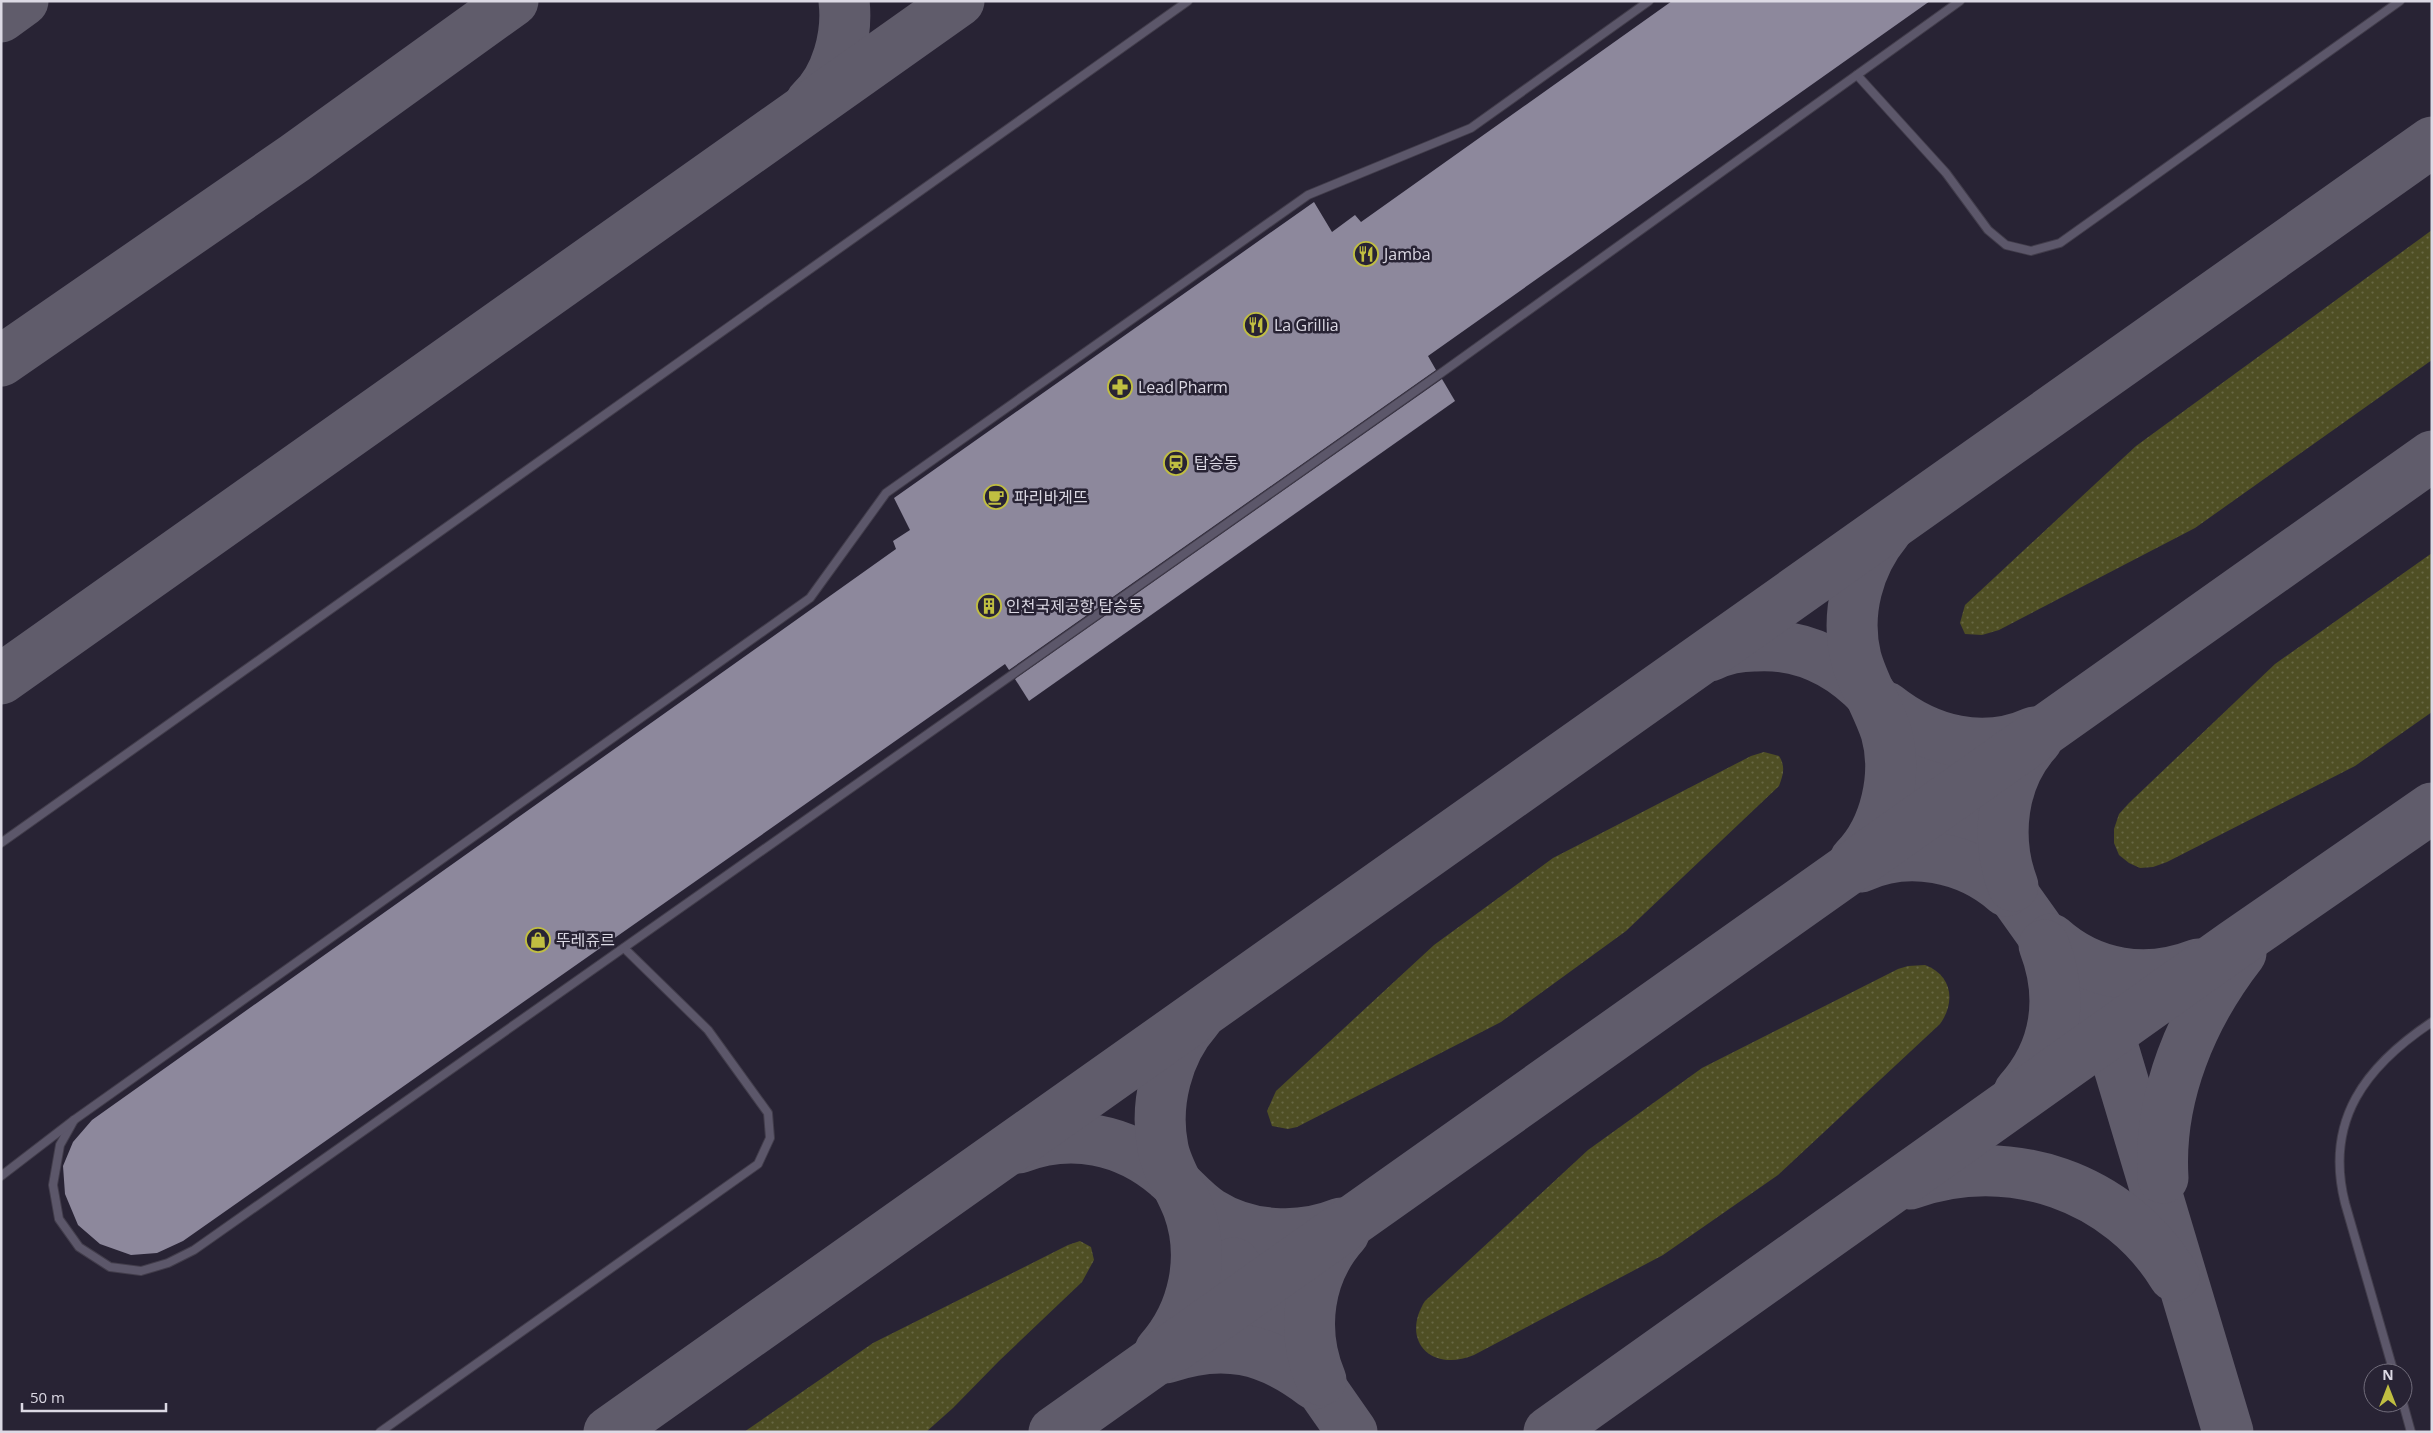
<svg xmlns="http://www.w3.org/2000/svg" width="2433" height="1433" viewBox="0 0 2433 1433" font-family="'Open Sans','Noto Sans KR',sans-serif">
  <defs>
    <pattern id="green-dots" width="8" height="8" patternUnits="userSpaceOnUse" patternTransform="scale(1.25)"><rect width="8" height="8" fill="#4f4f24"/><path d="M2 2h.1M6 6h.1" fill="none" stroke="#686844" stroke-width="1.8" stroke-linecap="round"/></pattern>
  </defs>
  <rect width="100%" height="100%" fill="#282334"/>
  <g fill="url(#green-dots)">
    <polygon points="2432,230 2432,360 2195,528 1999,630 1982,635 1965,634 1960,623 1965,605 2136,446"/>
    <polygon points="2432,553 2432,712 2355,766 2167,862 2153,867 2140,868 2129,863 2119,855 2114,843 2114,829 2119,814 2129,803 2275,664"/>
    <path d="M1764,752l15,4c7,11 4,19 0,30l-153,145 -125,91 -204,105 -9,2 -16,-3 -5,-15 9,-20 158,-146 119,-87 198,-102z"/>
    <path d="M1925,965c27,10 31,37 15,59l-162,151 -115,80 -189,100c-43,18 -74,-15 -49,-54l163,-151 114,-82 196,-99 10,-3z"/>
    <polygon points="1080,1241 1091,1247 1094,1260 1082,1282 999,1361 953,1408 926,1432 744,1432 873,1343 1068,1245"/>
  </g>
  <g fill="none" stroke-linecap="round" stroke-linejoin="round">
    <g stroke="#605c6b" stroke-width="51">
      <polyline points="1,17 23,1"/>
      <path d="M811,102c26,-24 37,-67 33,-101"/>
      <polyline points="1,361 295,158 513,1"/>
      <path d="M1710,656c14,-7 30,-10 45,-10 47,-3 85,16 117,50l216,303 21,35 119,398"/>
      <polyline points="1,679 959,1"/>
      <path d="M1886,707c43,34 97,48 148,25"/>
      <path d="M1855,860c31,-31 43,-86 31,-128 -8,-25 -23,-48 -30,-74 -11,-45 2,-93 31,-128"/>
      <path d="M1861,867c47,-22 106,-10 145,24"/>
      <path d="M2013,886c-18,-48 -12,-107 24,-146"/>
      <path d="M2051,939c41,37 96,45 147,25"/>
      <path d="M2019,1092c38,-42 45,-95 25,-147"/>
      <path d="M1019,1148c52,-20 106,-9 148,27 15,12 27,28 43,38 38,24 89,27 131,10"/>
      <path d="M2163,1178c-5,-82 29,-162 78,-225"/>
      <path d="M1910,1184c99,-36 210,3 264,92"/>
      <polyline points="1234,1263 1352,1432"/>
      <path d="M1160,1351c34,-38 46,-94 28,-143 -7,-19 -21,-39 -25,-60 -9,-44 4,-95 34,-129"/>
      <path d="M1166,1358c57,-20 101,-10 148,26"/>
      <path d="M1321,1380c-21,-50 -13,-107 23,-147"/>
      <polyline points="609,1432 2432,142"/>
      <polyline points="1054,1432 2432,456"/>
      <polyline points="1549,1432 2234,945 2432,808"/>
    </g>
  </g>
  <g fill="#8d889c">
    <polygon points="1672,1 1930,1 1428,356 1436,370 1009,670 1005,664 183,1241 157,1253 131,1255 100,1244 78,1225 65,1194 63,1166 73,1142 92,1120 896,549 893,541 910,530 894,498 1314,202 1332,232 1355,215 1361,222"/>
    <polygon points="1442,379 1455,401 1029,701 1015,679"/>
  </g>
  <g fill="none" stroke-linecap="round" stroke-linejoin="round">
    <defs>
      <g id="lane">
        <polyline points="1857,75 1946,173 1988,230 2006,245 2031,251 2060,243 2400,1"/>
        <polyline points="1,843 1188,1"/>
        <polyline points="74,1120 60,1145 53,1185 59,1219 79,1247 110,1267 141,1271 168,1263 194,1250 1444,371 1960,1"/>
        <polyline points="1,1176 74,1120 810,598 886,493 1308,195 1471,128 1649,1"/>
        <path d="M2394,1373l-49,-170c-21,-83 21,-137 87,-181"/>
        <polyline points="2403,1403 2411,1432"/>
        <polyline points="380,1432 758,1164 770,1138 768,1113 708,1030 624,948"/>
      </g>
    </defs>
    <use href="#lane" stroke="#423d4b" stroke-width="10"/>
    <use href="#lane" stroke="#5c576a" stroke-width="8"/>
  </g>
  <defs>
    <symbol id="restaurant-ring" viewBox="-11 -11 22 22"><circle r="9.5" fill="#282334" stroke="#c0be41" stroke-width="1.5"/><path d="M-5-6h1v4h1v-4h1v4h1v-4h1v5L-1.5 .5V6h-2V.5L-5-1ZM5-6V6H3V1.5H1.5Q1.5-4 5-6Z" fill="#c0be41"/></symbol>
    <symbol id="pharmacy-ring" viewBox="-11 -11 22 22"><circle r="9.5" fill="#282334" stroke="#c0be41" stroke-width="1.5"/><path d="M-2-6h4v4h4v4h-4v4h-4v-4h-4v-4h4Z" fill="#c0be41"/></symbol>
    <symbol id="station-ring" viewBox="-11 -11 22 22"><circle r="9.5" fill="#282334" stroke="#c0be41" stroke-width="1.5"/><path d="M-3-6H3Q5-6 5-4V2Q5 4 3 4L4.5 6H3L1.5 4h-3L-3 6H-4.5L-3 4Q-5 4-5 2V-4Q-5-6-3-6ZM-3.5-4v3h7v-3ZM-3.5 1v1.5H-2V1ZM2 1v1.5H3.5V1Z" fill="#c0be41"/></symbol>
    <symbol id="cafe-ring" viewBox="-11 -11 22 22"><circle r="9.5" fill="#282334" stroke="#c0be41" stroke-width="1.5"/><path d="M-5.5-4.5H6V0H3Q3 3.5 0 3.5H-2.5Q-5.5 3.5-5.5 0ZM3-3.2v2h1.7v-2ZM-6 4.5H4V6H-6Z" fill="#c0be41"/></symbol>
    <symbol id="building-ring" viewBox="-11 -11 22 22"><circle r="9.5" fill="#282334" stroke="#c0be41" stroke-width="1.5"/><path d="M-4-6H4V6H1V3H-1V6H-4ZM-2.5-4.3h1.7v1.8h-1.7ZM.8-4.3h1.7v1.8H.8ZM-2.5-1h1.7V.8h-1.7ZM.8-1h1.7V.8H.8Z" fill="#c0be41"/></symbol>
    <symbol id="shop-ring" viewBox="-11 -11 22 22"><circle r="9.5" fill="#282334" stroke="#c0be41" stroke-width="1.5"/><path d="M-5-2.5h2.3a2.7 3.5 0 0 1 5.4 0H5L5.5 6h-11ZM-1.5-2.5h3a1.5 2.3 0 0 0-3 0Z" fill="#c0be41"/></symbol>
  </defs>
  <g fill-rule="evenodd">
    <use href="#restaurant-ring" x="1352" y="240" width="28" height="28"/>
    <use href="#restaurant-ring" x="1242" y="311" width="28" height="28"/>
    <use href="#pharmacy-ring" x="1106" y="373" width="28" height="28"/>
    <use href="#station-ring" x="1162" y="449" width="28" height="28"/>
    <use href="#cafe-ring" x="982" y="483" width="28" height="28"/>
    <use href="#building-ring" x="975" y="592" width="28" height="28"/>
    <use href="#shop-ring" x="524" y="926" width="28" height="28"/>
  </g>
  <g text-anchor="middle" stroke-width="5" stroke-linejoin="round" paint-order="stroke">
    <g font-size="16" fill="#dcd9e4" stroke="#282334" text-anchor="start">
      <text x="1384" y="260">Jamba</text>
      <text x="1274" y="331">La Grillia</text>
      <text x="1138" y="393">Lead Pharm</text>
      <text x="1194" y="469">탑승동</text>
      <text x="1014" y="503">파리바게뜨</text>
      <text x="1006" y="612">인천국제공항 탑승동</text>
      <text x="556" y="946">뚜레쥬르</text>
    </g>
  </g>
  <rect width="2433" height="1433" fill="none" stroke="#dcd9e4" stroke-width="5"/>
  <g transform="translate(2388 1388)"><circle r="24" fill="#282334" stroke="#706c7a"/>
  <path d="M0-4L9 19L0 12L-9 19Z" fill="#c0be41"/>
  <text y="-8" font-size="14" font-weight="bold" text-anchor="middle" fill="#dcd9e4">N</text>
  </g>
  <path d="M22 1403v8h144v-8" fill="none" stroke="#dcd9e4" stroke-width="2.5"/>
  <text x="30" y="1403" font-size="15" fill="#dcd9e4" stroke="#282334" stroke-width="4" paint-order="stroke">50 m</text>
</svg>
